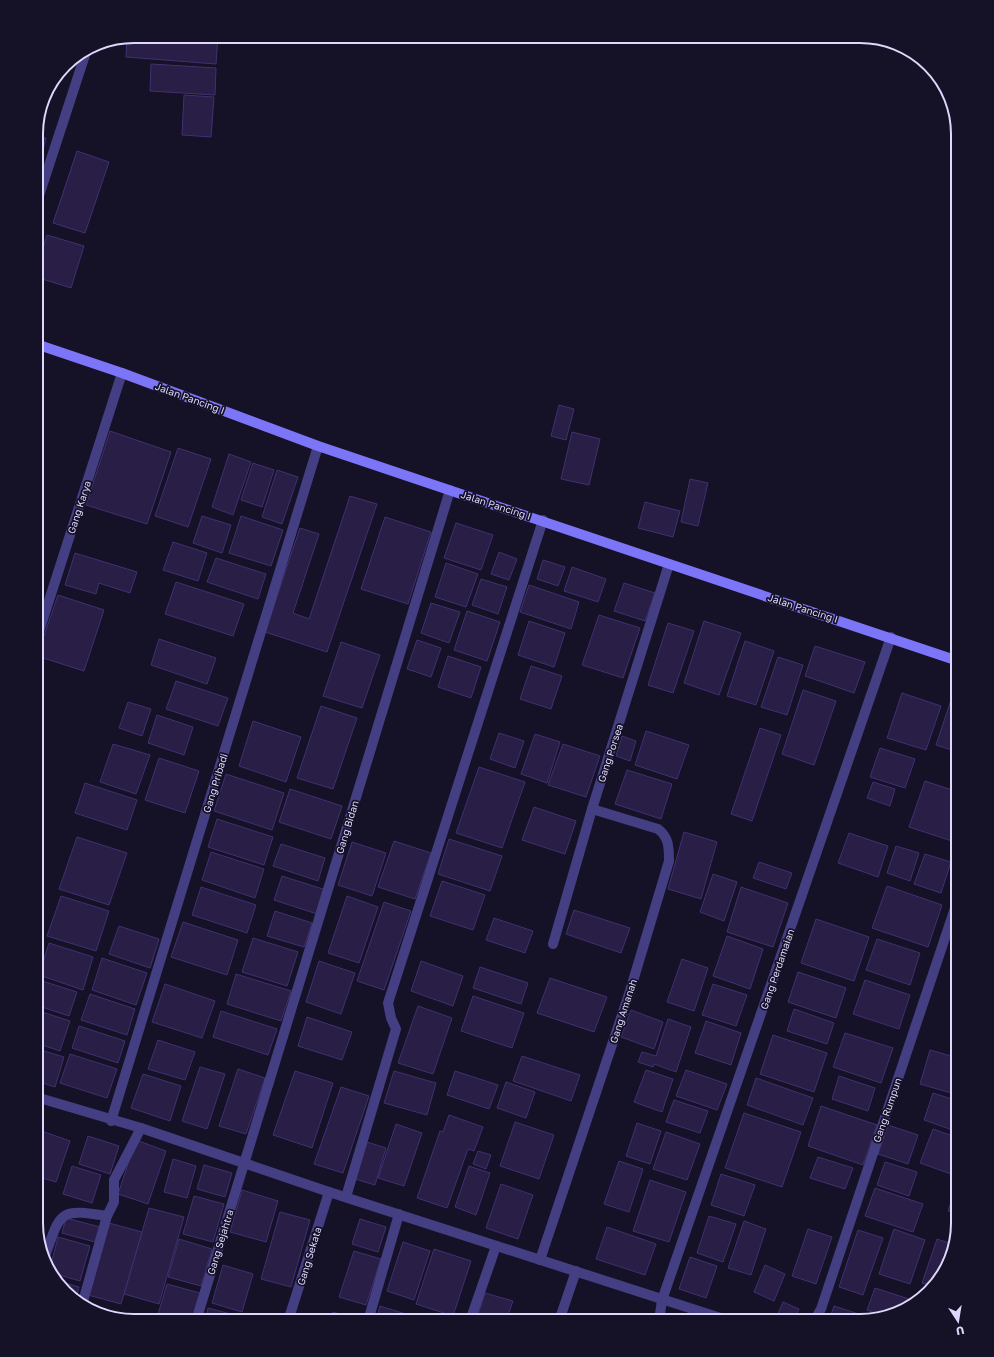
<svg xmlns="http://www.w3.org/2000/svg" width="994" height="1357" viewBox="0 0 994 1357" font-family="'Golos Text',sans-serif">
  <rect width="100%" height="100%" fill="#151126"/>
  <g fill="#281e46" stroke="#403171">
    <polygon points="134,36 218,36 216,64 126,57 127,37"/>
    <polygon points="151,64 216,68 215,95 150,91"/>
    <polygon points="184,95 214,97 211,137 182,135"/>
    <polygon points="36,136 46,138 38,170 36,170"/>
    <polygon points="77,151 109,162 85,233 53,223"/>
    <polygon points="47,235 84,246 71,288 36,277 36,271"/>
    <polygon points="559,405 574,409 566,440 551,436"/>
    <polygon points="110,431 171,452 147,524 86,505"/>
    <polygon points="572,432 600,439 589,485 561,479"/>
    <polygon points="178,448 211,459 188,527 155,516"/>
    <polygon points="229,454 251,462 233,515 212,507"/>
    <polygon points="253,463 274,470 262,507 241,500"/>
    <polygon points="277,470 298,477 282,524 262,517"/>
    <polygon points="690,479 708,483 698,526 681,522"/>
    <polygon points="350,496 377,504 327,652 265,632 300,528 319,534 293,613 309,619"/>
    <polygon points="645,502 680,511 673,537 638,528"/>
    <polygon points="202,516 231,525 222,553 193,543"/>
    <polygon points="241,516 283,530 271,566 229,553"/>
    <polygon points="385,517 431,532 408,604 361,589"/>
    <polygon points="456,523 493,535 481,570 444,558"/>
    <polygon points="173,542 207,553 198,581 163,570"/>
    <polygon points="499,552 517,559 509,580 491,574"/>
    <polygon points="75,553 137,572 130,593 99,583 96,594 65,585"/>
    <polygon points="216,558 266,574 258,599 207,582"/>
    <polygon points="543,560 565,567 558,586 537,579"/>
    <polygon points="446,563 478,574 466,607 435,597"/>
    <polygon points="572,567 606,579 598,602 564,591"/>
    <polygon points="481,579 507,587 498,614 472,605"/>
    <polygon points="176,582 244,604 233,636 165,614"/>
    <polygon points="624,583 655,593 645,621 614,611"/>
    <polygon points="529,585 579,602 571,629 520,612"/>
    <polygon points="58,595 104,610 84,671 37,656"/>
    <polygon points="431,603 460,612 449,643 421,633"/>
    <polygon points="467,611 500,622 487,661 454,650"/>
    <polygon points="599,615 640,628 623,678 582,665"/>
    <polygon points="529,621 565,633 554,667 518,655"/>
    <polygon points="704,621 741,633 719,695 684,683"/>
    <polygon points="668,623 694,631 673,693 648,685"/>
    <polygon points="159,639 216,658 207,684 151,665"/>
    <polygon points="417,640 441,648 431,677 407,669"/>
    <polygon points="745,641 774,651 756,705 727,696"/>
    <polygon points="341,642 380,655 362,708 323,696"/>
    <polygon points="815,646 865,662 854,693 805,676"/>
    <polygon points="448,656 481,667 471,698 438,687"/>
    <polygon points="778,657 803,665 787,715 761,707"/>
    <polygon points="531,666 562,676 551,709 520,699"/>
    <polygon points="176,681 228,698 218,726 166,709"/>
    <polygon points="803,690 836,701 814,765 782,754"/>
    <polygon points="902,693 941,706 926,750 887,738"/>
    <polygon points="951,700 958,702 958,752 936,745"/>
    <polygon points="128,702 151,709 142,736 119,728"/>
    <polygon points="321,706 357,718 333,789 297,778"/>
    <polygon points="157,715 193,727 184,755 148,743"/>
    <polygon points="253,721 301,737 286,782 239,766"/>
    <polygon points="760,728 781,735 752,821 731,814"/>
    <polygon points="646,731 689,745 677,779 635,765"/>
    <polygon points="499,733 524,741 515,768 490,759"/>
    <polygon points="535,734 560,742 547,783 521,774"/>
    <polygon points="622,736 636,741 630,761 616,756"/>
    <polygon points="113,744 150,755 136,794 100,782"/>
    <polygon points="563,744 600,756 586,797 548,785"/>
    <polygon points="880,748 915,759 905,788 870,777"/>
    <polygon points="159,758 199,771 185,813 145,800"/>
    <polygon points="479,767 525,782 502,848 456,833"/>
    <polygon points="627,770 672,784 661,819 615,804"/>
    <polygon points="226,774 284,793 272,830 214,811"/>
    <polygon points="925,781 958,792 958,843 909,827"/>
    <polygon points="873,782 895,789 890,806 867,798"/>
    <polygon points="85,783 137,800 127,830 75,813"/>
    <polygon points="290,789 342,806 331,839 279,822"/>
    <polygon points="534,807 576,821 565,854 522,840"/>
    <polygon points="217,819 273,837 264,865 208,847"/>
    <polygon points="684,832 717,842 701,899 668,889"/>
    <polygon points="849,833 888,846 878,877 838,863"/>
    <polygon points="77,837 127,853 109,905 59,889"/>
    <polygon points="449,839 502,856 490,891 438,874"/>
    <polygon points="394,841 431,853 415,899 378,887"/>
    <polygon points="352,842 386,853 372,896 338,885"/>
    <polygon points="281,844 325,858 318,881 273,866"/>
    <polygon points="896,846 919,853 910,881 887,873"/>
    <polygon points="211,852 264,869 255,898 202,880"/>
    <polygon points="925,854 951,862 941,893 914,884"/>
    <polygon points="759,862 792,873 786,889 753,878"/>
    <polygon points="713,874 737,882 724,921 700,912"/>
    <polygon points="282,876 326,890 317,914 274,900"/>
    <polygon points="442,881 485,895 473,930 430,916"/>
    <polygon points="887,886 942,905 928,947 872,928"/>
    <polygon points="201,887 256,905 247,933 192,915"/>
    <polygon points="741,887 788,903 773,947 727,932"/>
    <polygon points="61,896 109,911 96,951 47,936"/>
    <polygon points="347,896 378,907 359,963 328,953"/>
    <polygon points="384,902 411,911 384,990 357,981"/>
    <polygon points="36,906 43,909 36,928"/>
    <polygon points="574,910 630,928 621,953 566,934"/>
    <polygon points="275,911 312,923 304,947 267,936"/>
    <polygon points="494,918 533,931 525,953 486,940"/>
    <polygon points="816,919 869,937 854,981 801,963"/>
    <polygon points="183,922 238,940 227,975 171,957"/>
    <polygon points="119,926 159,939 150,968 109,954"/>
    <polygon points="727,936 763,949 750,989 713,976"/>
    <polygon points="253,938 298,952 287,986 242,972"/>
    <polygon points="877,939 920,953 910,985 866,970"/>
    <polygon points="49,943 93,957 83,990 39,975"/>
    <polygon points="102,958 147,973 136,1005 92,990"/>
    <polygon points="682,959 708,968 694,1011 667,1002"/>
    <polygon points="319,961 355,973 341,1014 306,1002"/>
    <polygon points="421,961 463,976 453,1006 411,991"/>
    <polygon points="480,967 528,983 521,1004 473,988"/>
    <polygon points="798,972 846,988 836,1018 788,1002"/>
    <polygon points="236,974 291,991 281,1021 227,1004"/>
    <polygon points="550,978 607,997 594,1032 537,1013"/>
    <polygon points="36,979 77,992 69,1016 36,1005"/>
    <polygon points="865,980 910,995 899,1029 853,1014"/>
    <polygon points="165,984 215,1001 202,1038 152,1022"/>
    <polygon points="713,984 747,995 736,1026 702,1015"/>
    <polygon points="90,994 135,1009 127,1035 81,1020"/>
    <polygon points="473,996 524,1013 512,1048 461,1031"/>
    <polygon points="418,1006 452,1018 433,1074 398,1063"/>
    <polygon points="794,1009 834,1023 827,1044 787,1031"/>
    <polygon points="36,1010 70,1021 60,1051 36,1043"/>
    <polygon points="631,1010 663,1022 654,1049 621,1037"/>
    <polygon points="221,1011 277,1029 268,1055 213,1037"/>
    <polygon points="307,1017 352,1032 342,1060 298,1046"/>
    <polygon points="668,1019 691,1027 676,1072 654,1064 653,1067 638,1062 642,1052 656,1056"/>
    <polygon points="706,1021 741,1033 731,1065 695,1053"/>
    <polygon points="79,1026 125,1041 118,1063 72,1048"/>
    <polygon points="845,1033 893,1048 881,1083 833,1067"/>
    <polygon points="773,1035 827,1053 814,1092 760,1074"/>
    <polygon points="158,1040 195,1052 185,1080 148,1069"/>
    <polygon points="41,1050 64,1057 55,1087 36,1081 36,1066"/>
    <polygon points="930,1050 958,1058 958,1095 920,1084"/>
    <polygon points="70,1054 117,1069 107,1098 60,1083"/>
    <polygon points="522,1056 580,1075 571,1101 513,1081"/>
    <polygon points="200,1067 225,1074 207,1129 182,1121"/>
    <polygon points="238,1069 265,1078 246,1134 219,1126"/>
    <polygon points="646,1070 673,1079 662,1112 634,1102"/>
    <polygon points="686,1070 727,1084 717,1110 676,1096"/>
    <polygon points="295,1071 333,1083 312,1148 273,1135"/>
    <polygon points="394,1071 436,1083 427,1115 384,1103"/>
    <polygon points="455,1071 498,1085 489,1109 447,1095"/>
    <polygon points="143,1074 181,1086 170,1121 131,1108"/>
    <polygon points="839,1076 875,1088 868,1111 832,1099"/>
    <polygon points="756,1078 813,1098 803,1125 747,1105"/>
    <polygon points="506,1082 535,1092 526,1118 497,1108"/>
    <polygon points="341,1087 369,1096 343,1173 314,1164"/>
    <polygon points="933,1093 958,1101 958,1132 924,1120"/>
    <polygon points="674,1100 708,1111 700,1133 666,1122"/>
    <polygon points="821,1106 877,1125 863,1165 808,1146"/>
    <polygon points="744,1113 801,1132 782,1187 725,1168"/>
    <polygon points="449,1115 483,1127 474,1151 468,1149 447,1208 417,1198 440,1131 443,1132"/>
    <polygon points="515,1122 554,1135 539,1179 500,1166"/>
    <polygon points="637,1123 661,1131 650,1164 626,1156"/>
    <polygon points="396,1124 422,1133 404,1186 378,1178"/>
    <polygon points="888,1125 918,1135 908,1164 878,1154"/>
    <polygon points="36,1129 70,1141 56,1182 36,1176"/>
    <polygon points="933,1129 958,1138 958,1164 954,1175 920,1163"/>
    <polygon points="666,1132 700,1144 687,1180 653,1169"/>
    <polygon points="88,1136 119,1146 110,1174 79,1164"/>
    <polygon points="136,1140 166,1151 148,1204 118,1194"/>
    <polygon points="367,1142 386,1148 375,1185 355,1179"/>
    <polygon points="478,1151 491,1155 486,1169 473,1164"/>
    <polygon points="818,1157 853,1168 845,1189 810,1178"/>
    <polygon points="173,1159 196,1166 187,1198 164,1192"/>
    <polygon points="619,1161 643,1169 629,1212 604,1204"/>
    <polygon points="885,1162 917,1172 909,1196 877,1185"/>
    <polygon points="204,1165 232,1173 225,1197 197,1189"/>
    <polygon points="72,1166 101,1175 92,1203 63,1194"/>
    <polygon points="469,1166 490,1173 476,1215 455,1207"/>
    <polygon points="721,1174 755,1185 744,1216 711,1205"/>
    <polygon points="650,1180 686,1192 669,1242 633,1231"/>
    <polygon points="958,1181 958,1214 948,1211"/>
    <polygon points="501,1184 533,1195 518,1239 486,1228"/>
    <polygon points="875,1188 923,1204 913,1232 865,1216"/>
    <polygon points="242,1190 278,1201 266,1242 230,1232"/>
    <polygon points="194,1196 224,1204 213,1242 183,1234"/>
    <polygon points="149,1208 184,1217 159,1304 124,1294"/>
    <polygon points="280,1212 310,1220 291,1287 261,1279"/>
    <polygon points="709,1216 736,1224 723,1262 697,1253"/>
    <polygon points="66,1218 100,1227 95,1242 62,1233"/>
    <polygon points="360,1219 386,1227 378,1252 352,1244"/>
    <polygon points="744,1221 766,1229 751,1275 728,1268"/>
    <polygon points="109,1223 142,1232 121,1304 88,1295"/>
    <polygon points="607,1227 656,1244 645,1275 596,1259"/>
    <polygon points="808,1229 832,1237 816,1284 792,1276"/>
    <polygon points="894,1229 925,1240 910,1284 879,1274"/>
    <polygon points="858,1230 883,1238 863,1295 839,1287"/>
    <polygon points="58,1237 90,1246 80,1281 49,1272"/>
    <polygon points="179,1239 212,1249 201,1286 168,1277"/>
    <polygon points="937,1239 952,1244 945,1272 931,1286 922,1283"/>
    <polygon points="403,1242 430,1251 414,1300 387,1291"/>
    <polygon points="434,1249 471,1261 453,1316 416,1304"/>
    <polygon points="354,1251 381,1259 366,1305 339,1297"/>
    <polygon points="690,1257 717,1266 706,1298 679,1289"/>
    <polygon points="223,1265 253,1274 242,1312 212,1303"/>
    <polygon points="765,1265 785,1274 774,1301 754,1292"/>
    <polygon points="58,1281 79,1287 76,1299"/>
    <polygon points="167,1284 200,1293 192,1321 156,1321"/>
    <polygon points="875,1288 909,1299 905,1309 881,1315 867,1310"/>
    <polygon points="485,1293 513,1301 506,1321 476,1321"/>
    <polygon points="783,1302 799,1309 793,1321 777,1316"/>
    <polygon points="380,1306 409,1315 407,1321 376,1321"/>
    <polygon points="834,1306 871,1318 860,1321 829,1321"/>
    <polygon points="86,1307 125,1318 124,1320 86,1308"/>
    <polygon points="208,1308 242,1317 241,1321 205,1321"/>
    <polygon points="333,1312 362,1321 330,1321"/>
    <polygon points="515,1313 539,1321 513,1321"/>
    <polygon points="669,1316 685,1321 667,1321"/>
  </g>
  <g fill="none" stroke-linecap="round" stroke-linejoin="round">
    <g stroke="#443e83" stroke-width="10">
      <polyline points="36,205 87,49"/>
      <polyline points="36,641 122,373"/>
      <polyline points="553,944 592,809 669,564"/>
      <polyline points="36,1097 141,1128 329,1192 730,1321"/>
      <polyline points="111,1121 318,446"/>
      <polyline points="346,1197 396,1029 391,1018 388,1003 543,520"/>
      <path d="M45,1256c16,-44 13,-48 62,-40l7,-14v-22l27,-52"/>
      <path d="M540,1260l90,-269 39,-130c0,-13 0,-24 -11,-32l-66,-20"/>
      <polyline points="82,1305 107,1216"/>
      <polyline points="196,1321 450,490"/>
      <polyline points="288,1321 329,1192"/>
      <polyline points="368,1321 399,1214"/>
      <polyline points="470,1321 496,1246"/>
      <polyline points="559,1321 576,1271"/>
      <polyline points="659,1321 662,1300 891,637"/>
      <polyline points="814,1321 821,1309 958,899"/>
    </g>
    <polyline stroke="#7d75f8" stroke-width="10" points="36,344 122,373 318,446 958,661"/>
  </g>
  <g text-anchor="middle" stroke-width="3.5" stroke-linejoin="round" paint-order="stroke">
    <g font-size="10" fill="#ded8fd" stroke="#151126">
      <text transform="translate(190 398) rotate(20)" y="4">Jalan Pancing I</text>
      <text transform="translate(496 505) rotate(18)" y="4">Jalan Pancing I</text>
      <text transform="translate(79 507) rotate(-72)" y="4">Gang Karya</text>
      <text transform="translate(803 608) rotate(18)" y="4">Jalan Pancing I</text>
      <text transform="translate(610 753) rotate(-72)" y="4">Gang Porsea</text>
      <text transform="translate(215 783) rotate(-73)" y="4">Gang Pribadi</text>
      <text transform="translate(347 827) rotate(-73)" y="4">Gang Bidan</text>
      <text transform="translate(777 969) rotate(-71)" y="4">Gang Perdamaian</text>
      <text transform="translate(623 1011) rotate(-72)" y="4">Gang Amanah</text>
      <text transform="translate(887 1110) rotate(-71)" y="4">Gang Rumpun</text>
      <text transform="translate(220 1242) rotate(-73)" y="4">Gang Sejahtra</text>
      <text transform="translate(309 1256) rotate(-73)" y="4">Gang Sekata</text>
    </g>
  </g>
  <path d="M0 0H994V1357H0ZM134 43H860A91 91 0 0 1 951 134V1223A91 91 0 0 1 860 1314H134A91 91 0 0 1 43 1223V134A91 91 0 0 1 134 43Z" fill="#151126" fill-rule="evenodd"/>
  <path fill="none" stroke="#ded8fd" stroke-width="2" d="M134 43H860A91 91 0 0 1 951 134V1223A91 91 0 0 1 860 1314H134A91 91 0 0 1 43 1223V134A91 91 0 0 1 134 43Z"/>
  <g transform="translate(958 1321) rotate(168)" stroke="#151126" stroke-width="3" paint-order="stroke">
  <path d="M0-3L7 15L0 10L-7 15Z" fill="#ded8fd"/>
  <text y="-6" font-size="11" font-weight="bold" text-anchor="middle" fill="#ded8fd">U</text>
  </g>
</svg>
